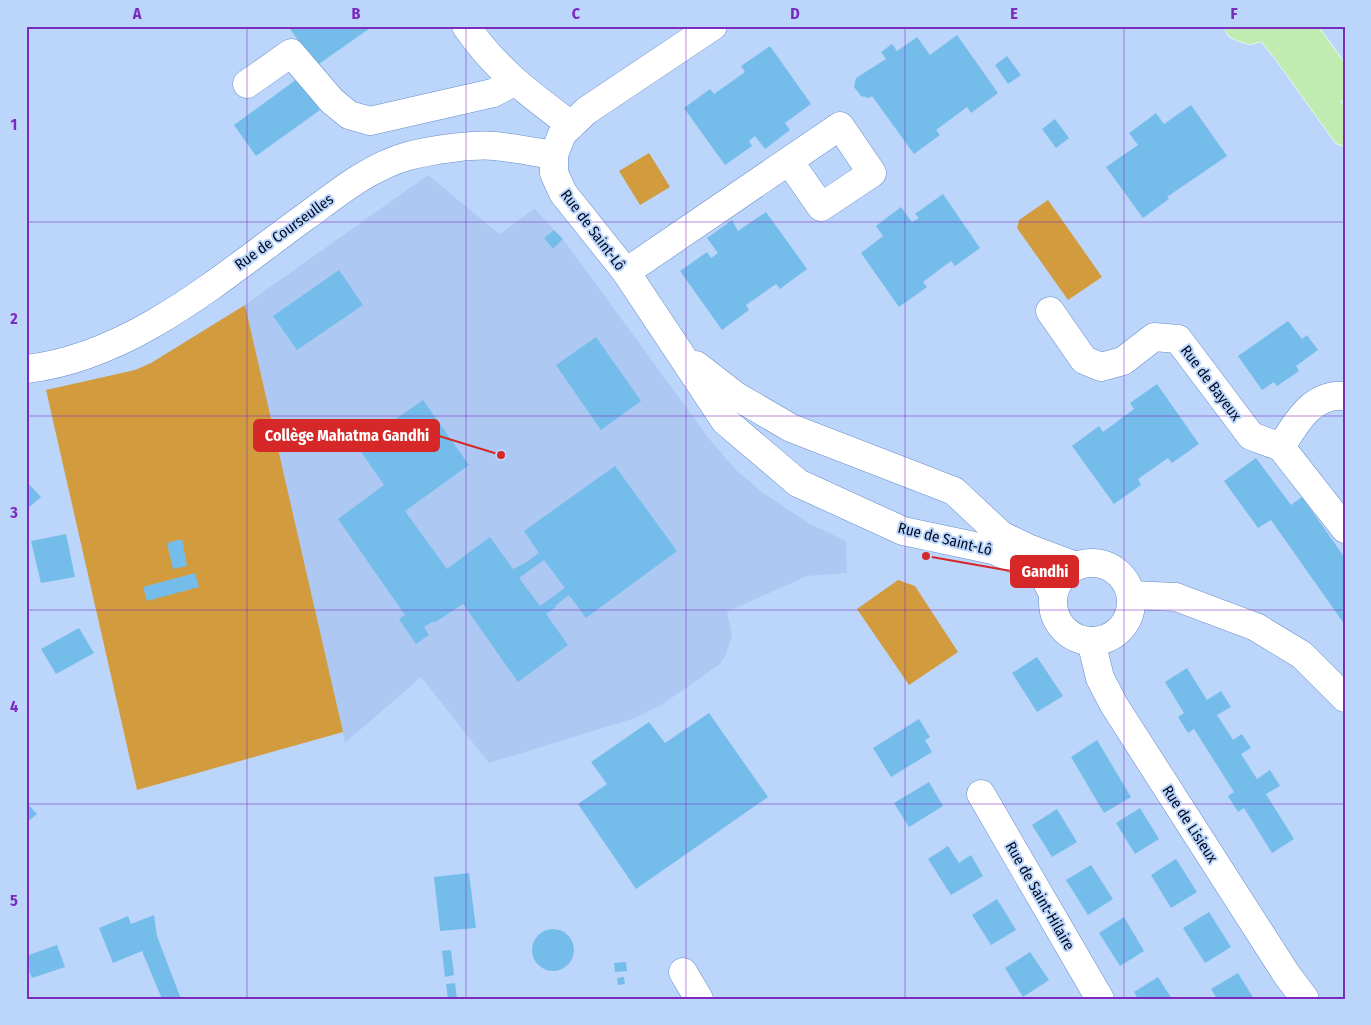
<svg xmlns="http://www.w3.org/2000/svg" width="1371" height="1025" viewBox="0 0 1371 1025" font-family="'Fira Sans Condensed',sans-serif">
  <rect width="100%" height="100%" fill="#bcd5fb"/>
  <polygon fill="#adc8f2" points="428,175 499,234 535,209 554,230 544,238 553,249 563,239 710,440 736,470 763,493 808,523 846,541 847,573 807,576 727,612 732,637 725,656 720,664 663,704 635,718 489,763 421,677 345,743 245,305"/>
  <g fill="#d29c3e">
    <polygon points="649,153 670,187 640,205 619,171"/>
    <polygon points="1048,200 1102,277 1068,300 1017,228 1019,220"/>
    <polygon points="245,305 343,732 137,790 46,390 135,370 151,363"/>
    <polygon points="898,580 915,586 958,652 909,685 857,609"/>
  </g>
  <g fill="#74bdeb" fill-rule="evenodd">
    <polygon points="288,26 373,26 316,66"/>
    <polygon points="957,35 998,93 971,113 967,107 936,130 940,135 914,154 872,96 869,98 861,96 854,87 856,78 886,59 881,52 892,44 897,51 917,37 930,55"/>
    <polygon points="770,46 811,104 785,123 790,130 765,149 755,136 749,141 752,146 725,165 684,108 710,89 714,94 745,72 741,66"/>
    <polygon points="1007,56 1021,75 1008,84 995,65"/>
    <polygon points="297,79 320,110 256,156 234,125"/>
    <polygon points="1191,105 1227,156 1167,197 1169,199 1143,218 1106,167 1138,145 1129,133 1147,120 1156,113 1164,124"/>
    <polygon points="1055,119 1069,138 1056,148 1042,129"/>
    <polygon points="943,194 980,248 955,266 951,261 923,282 927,287 899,307 861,253 883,236 876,226 901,207 912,222 919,218 915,214"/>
    <polygon points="766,212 807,269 780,289 776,284 746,305 749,310 722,330 680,271 707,252 711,258 718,253 707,238 732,220 738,231"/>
    <polygon points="554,230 563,239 553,249 544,238"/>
    <polygon points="339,270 363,305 297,350 273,316"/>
    <polygon points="1288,321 1302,339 1307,335 1318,350 1296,366 1299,371 1277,386 1274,382 1262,390 1238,356"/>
    <polygon points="596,337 641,401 601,430 556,365"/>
    <polygon points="1157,384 1199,444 1172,463 1168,458 1138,479 1141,485 1114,504 1072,446 1099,426 1103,432 1134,409 1130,403"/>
    <path d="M423,400l46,65 -64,46 42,58 43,-32 23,32 12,-6 14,-10 -15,-22 91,-65 62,85 -91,67 -17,-23 -14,11 1,1 -10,7 22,31 -50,37 -55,-78 -29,19 -1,-2 -9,6 5,8 -13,9 -17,-25 6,-4 -67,-96 46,-34 -27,-39zM544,560l21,28 -25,18 -21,-28z"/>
    <polygon points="1256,458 1291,505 1302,497 1345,558 1345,625 1271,520 1258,528 1224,481"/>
    <polygon points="26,481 41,497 26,510"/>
    <polygon points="66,534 75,577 41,583 31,541"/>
    <polygon points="182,539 187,566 173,569 167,543"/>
    <polygon points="195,573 199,587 147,601 143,587"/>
    <polygon points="79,628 94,653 56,674 41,649"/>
    <polygon points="1037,657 1063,696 1037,712 1012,673"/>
    <polygon points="1187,668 1207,700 1221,691 1231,707 1217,715 1233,740 1242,734 1251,748 1241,754 1257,779 1270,770 1280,786 1266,794 1294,839 1272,853 1244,808 1238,812 1228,796 1234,792 1194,729 1188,733 1178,717 1184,713 1165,682"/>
    <polygon points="709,713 768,797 636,889 578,804 607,784 591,762 649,722 665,743"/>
    <polygon points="919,719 930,737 925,740 932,752 891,777 873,748"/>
    <polygon points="1097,740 1131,797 1104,813 1071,757"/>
    <polygon points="929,782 943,806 909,827 894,803"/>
    <polygon points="26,802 37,814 26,823"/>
    <polygon points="1140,808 1159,839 1135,854 1116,823"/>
    <polygon points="1057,809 1077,842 1052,857 1032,825"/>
    <polygon points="948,846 959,863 971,855 983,876 951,895 928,859"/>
    <polygon points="1176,859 1197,892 1171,908 1151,875"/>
    <polygon points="1091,865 1113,899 1088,915 1066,880"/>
    <polygon points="469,873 476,928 440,931 434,877"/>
    <polygon points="997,899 1016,930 991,945 972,915"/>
    <polygon points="1209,912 1231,947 1205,963 1183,928"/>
    <polygon points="154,915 157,936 181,999 162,999 142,951 113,963 99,928 128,916 131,924"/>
    <polygon points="1124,917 1144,951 1120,966 1099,933"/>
    <circle cx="553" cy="950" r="21"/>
    <polygon points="57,945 65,967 32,978 26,964 26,956"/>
    <polygon points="451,950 454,975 445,977 442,951"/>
    <polygon points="1030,952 1049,980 1023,997 1005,968"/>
    <polygon points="626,962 627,971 615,972 614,963"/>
    <polygon points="1238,973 1254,999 1217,999 1211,989"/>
    <polygon points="624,977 625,984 618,985 617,978"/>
    <polygon points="1158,977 1172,999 1138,999 1134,992"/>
    <polygon points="455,983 457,999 448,999 446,984"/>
  </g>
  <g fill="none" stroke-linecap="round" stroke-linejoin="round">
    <defs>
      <g id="minor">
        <path d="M466,26c30,44 64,68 105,99"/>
        <polyline points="713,26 586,111 562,134 554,155 554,173 563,193 626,272 725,421 798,483 903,531 993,550 1041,570 1053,594"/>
        <polyline points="247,84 291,53 332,101 349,115 370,121 493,93 514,82"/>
        <polyline points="626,272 840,126 872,173 821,207 789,161"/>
        <polyline points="1050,311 1084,360 1101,367 1123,361 1154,337 1178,339 1251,436 1281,447 1345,529"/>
        <polyline points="696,365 736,396 791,428 954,491 1001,535 1028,548 1076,566"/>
        <path d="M26,369c106,-12 196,-92 279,-152 33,-24 64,-50 103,-61 23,-6 64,-12 87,-10 19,2 39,6 59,9"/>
        <path d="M1281,447c15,-24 31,-54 64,-51"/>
        <circle cx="1092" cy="602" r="39"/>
        <polyline points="1131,595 1176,597 1256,627 1302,655 1345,698"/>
        <polyline points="1091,641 1100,678 1114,705 1287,975 1305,999"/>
        <polyline points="981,794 1100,999"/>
        <polyline points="683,972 699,999"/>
      </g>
      <g id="major">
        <polyline points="1239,26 1250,30 1265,26"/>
        <polyline points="1267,26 1287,51 1345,132"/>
        <polyline points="1301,26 1345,88"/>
      </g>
    </defs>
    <use href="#minor" stroke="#678ec9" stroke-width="29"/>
    <use href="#major" stroke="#fff" stroke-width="29"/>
    <use href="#minor" stroke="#fff" stroke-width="28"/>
    <use href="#major" stroke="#c0ebb1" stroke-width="28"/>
  </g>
  <path fill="none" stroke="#7b2cbf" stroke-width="1" stroke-opacity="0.55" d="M247,26v973M466,26v973M686,26v973M905,26v973M1124,26v973M26,222h1319M26,416h1319M26,610h1319M26,804h1319"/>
  <g text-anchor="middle" stroke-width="4" stroke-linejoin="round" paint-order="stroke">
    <g font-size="15" fill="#010c22" stroke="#bcd5fb">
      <text transform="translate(593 230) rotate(53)" y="5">Rue de Saint-Lô</text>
      <text transform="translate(284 232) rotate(-36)" y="5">Rue de Courseulles</text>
      <text transform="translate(1211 383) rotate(53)" y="5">Rue de Bayeux</text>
      <text transform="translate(945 539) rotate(14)" y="5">Rue de Saint-Lô</text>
      <text transform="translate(1190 824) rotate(57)" y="5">Rue de Lisieux</text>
      <text transform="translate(1040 896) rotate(60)" y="5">Rue de Saint-Hilaire</text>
    </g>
  </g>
  <path fill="none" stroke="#d62828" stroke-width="2" d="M501 455L439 436M926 556L1011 571"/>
  <g fill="#d62828" stroke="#bcd5fb" stroke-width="2">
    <circle cx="501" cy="455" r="5"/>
    <circle cx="926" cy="556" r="5"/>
  </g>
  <g fill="#d62828" stroke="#d62828" stroke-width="2">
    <rect x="254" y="420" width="185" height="31" rx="5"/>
    <rect x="1011" y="556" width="67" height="31" rx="5"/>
  </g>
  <g font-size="16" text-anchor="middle" font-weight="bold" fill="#fff">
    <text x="347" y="441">Collège Mahatma Gandhi</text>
    <text x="1045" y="577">Gandhi</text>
  </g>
  <rect width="1371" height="1025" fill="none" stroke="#bcd5fb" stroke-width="55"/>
  <rect x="28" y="28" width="1316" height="970" fill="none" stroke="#7b2cbf" stroke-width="2"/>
  <g font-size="16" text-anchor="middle" font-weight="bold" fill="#7b2cbf">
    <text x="137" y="19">A</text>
    <text x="356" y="19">B</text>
    <text x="576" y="19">C</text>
    <text x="795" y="19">D</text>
    <text x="1014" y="19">E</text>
    <text x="1234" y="19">F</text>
    <text x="14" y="130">1</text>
    <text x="14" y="324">2</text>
    <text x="14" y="518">3</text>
    <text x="14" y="712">4</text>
    <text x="14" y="906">5</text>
  </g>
</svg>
